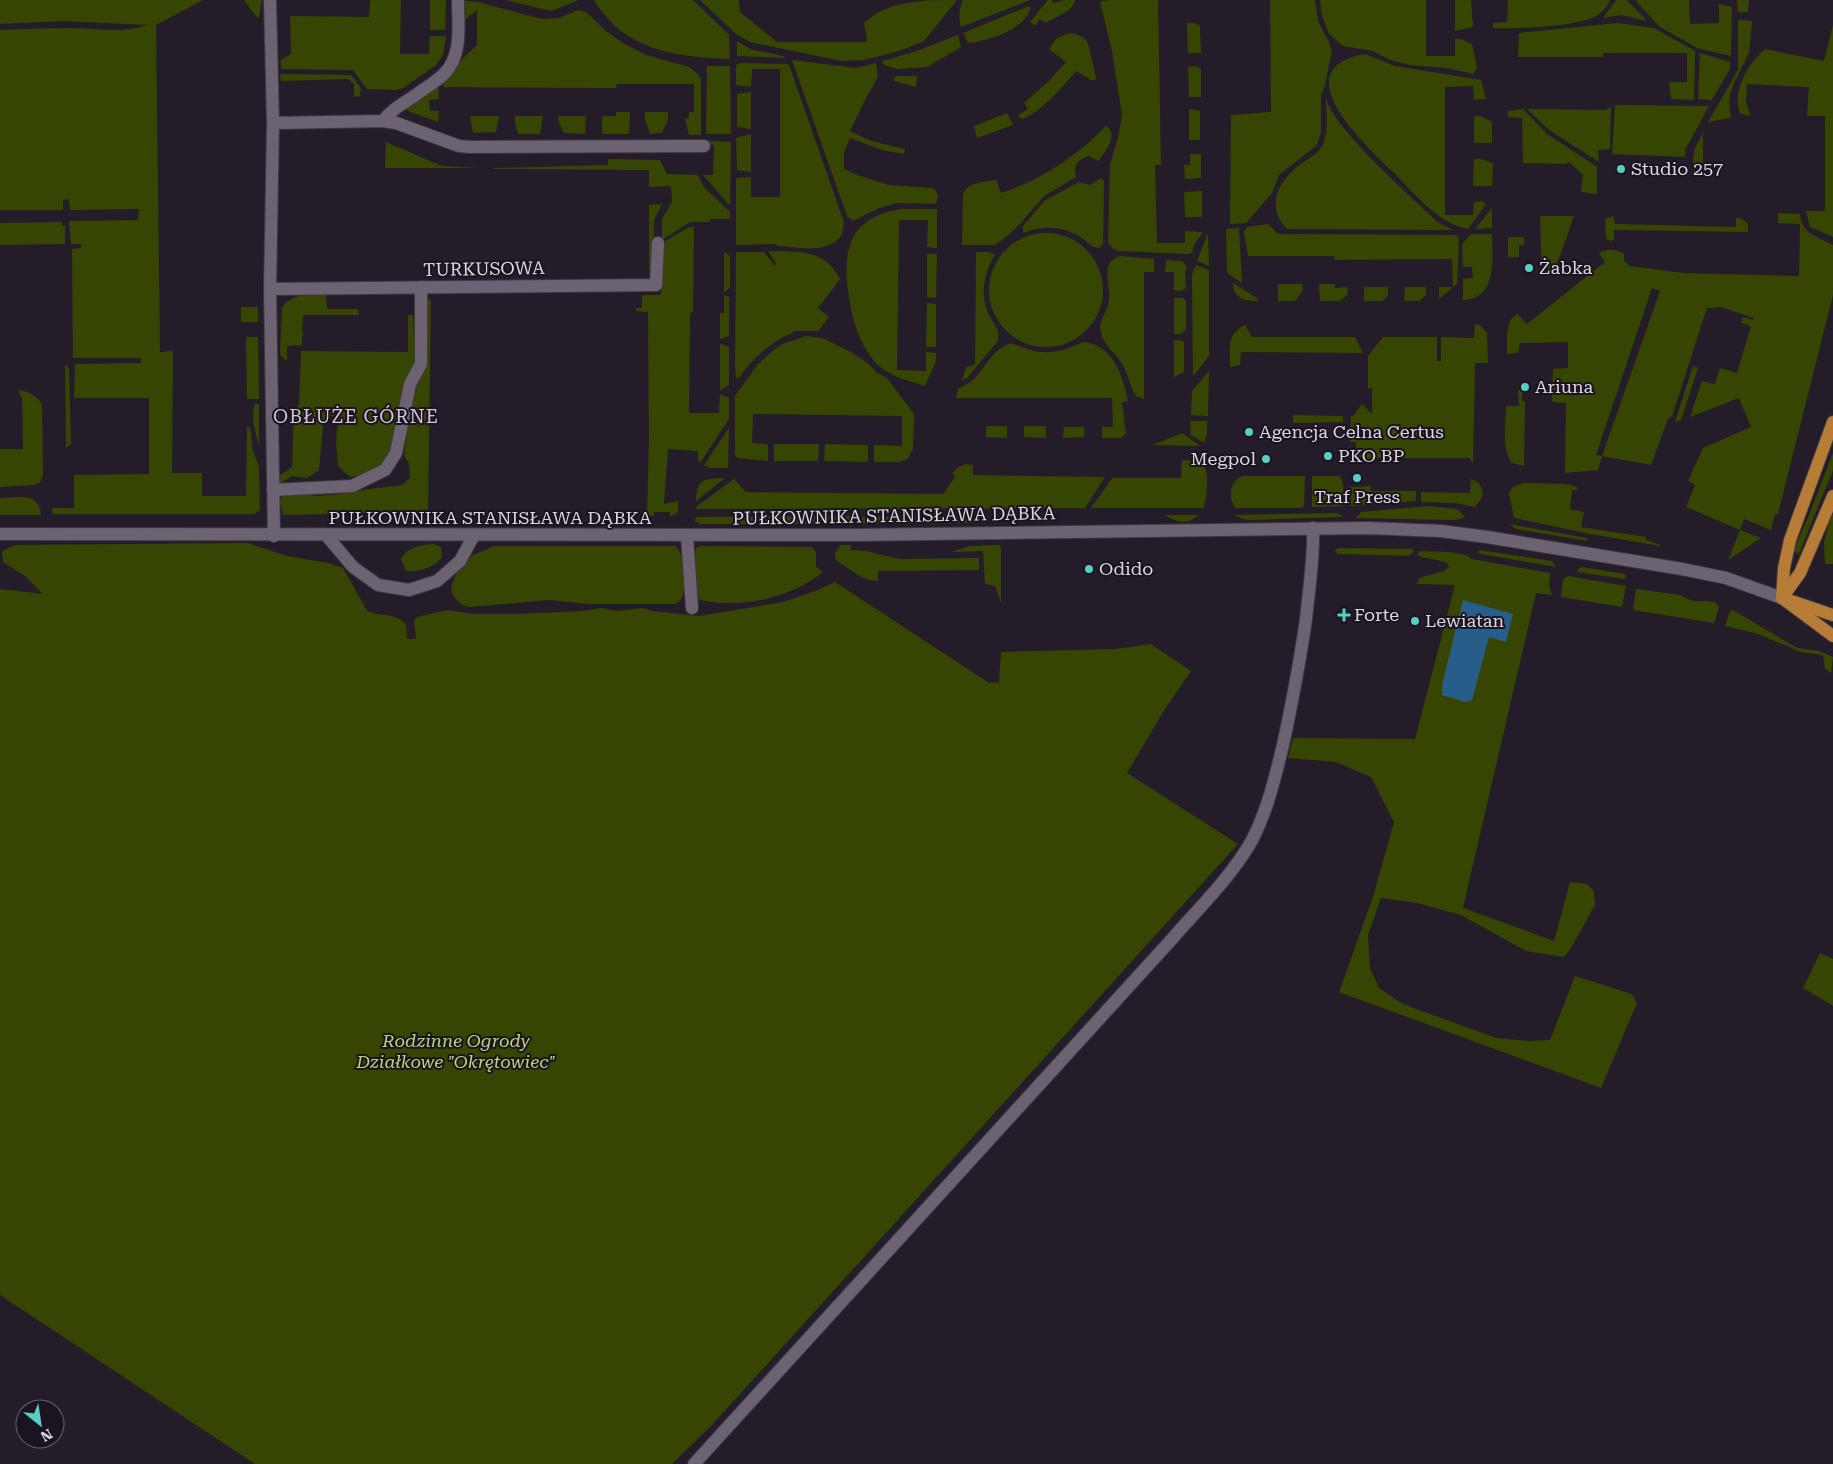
<svg xmlns="http://www.w3.org/2000/svg" width="1833" height="1464" viewBox="0 0 1833 1464" font-family="'Roboto Serif',serif">
  <rect width="100%" height="100%" fill="#251c29"/>
  <g fill="#374503" fill-rule="evenodd">
    <path d="M0,0h203l-47,25 4,327 13,-1 -1,122h30v23h44l1,-70 3,2 3,22 6,17 1,43 -6,4h-201l-1,-6h22v-33l75,-1v-76h-75l1,-34 66,-1v-5h-68l-1,-109 9,-1v-4h-10l-2,-23 69,-1 1,-11 -69,1 -1,-11 -6,1v10h-63v-180c23,-1 47,-2 70,-2 26,0 52,6 77,-3l-82,-4 -65,3z"/>
    <polygon points="244,0 262,0 259,17 257,18"/>
    <polygon points="370,0 401,0 400,54 429,54 430,36 446,36 443,55 436,65 425,73 403,88 396,90 367,89 353,70 281,69 281,60 291,54 290,16 369,17"/>
    <polygon points="430,0 446,0 445,30 430,30"/>
    <polygon points="505,0 579,0 551,11"/>
    <path d="M594,0h99l36,35 1,24c-53,-2 -106,-8 -136,-59z"/>
    <path d="M700,0h39l1,12 37,30h88l2,-2 -3,-17c24,-23 60,-23 93,-23l-33,41 -25,10 -35,9 -23,1 -91,-19 -14,-8z"/>
    <path d="M963,0h67l-69,27c-3,-11 -2,-17 2,-27z"/>
    <path d="M1048,0h4l1,3 12,-3h10c-3,13 -19,16 -29,23l-6,-4 -5,7 -5,-4z"/>
    <polygon points="1109,0 1158,0 1161,165 1155,165 1157,243 1185,243 1185,231 1203,232 1194,245 1192,253 1189,254 1119,251 1115,250 1108,243 1110,164 1118,138 1122,115 1112,51 1100,2"/>
    <polygon points="1270,0 1315,0 1318,21 1329,42 1332,51 1324,89 1321,94 1321,132 1317,145 1279,175 1272,193 1246,223 1230,224 1231,115 1271,112"/>
    <polygon points="1320,0 1426,0 1426,56 1455,56 1455,39 1461,39 1472,44 1477,68 1473,74 1447,68 1410,65 1390,60 1373,51 1343,46 1329,34 1322,16"/>
    <polygon points="1455,0 1471,0 1473,27 1455,31"/>
    <path d="M1508,0h102c-3,7 -9,14 -16,17 -23,10 -75,12 -101,11v-5l14,-1z"/>
    <polygon points="1616,0 1627,0 1647,21 1621,15 1603,18"/>
    <polygon points="1635,0 1689,0 1690,24 1719,23 1719,4 1732,7 1731,56 1697,48 1660,27"/>
    <polygon points="1737,0 1749,0 1748,12 1738,12"/>
    <polygon points="465,1 478,2 542,19 559,18 578,10 586,12 606,31 623,43 646,55 689,67 698,74 701,79 701,135 689,135 685,119 689,118 689,112 694,112 694,84 617,84 616,88 443,87 443,83 456,69 460,61 477,45 477,10 466,19"/>
    <path d="M1029,6l2,2c-9,23 -39,31 -61,35l-3,-2 -4,-8z"/>
    <polygon points="1738,20 1752,21 1749,53 1735,81 1730,94 1729,102 1731,118 1708,122 1738,70"/>
    <polygon points="1187,23 1194,23 1200,26 1201,53 1188,53"/>
    <polygon points="1618,23 1654,28 1695,51 1694,100 1671,99 1669,82 1687,82 1687,53 1603,53 1603,57 1518,57 1519,33"/>
    <path d="M1833,25v212l-23,-10 -4,-16h19v-95h-18l2,-29 -62,-3 -1,17 4,14 -2,1 -8,-3c-8,-23 8,-49 25,-64l59,12z"/>
    <path d="M1069,33c8,1 14,3 19,10l8,34 -1,3h-4l-15,-9c-10,12 -39,46 -55,48l-3,-4 10,-6 -4,-6 24,-21 18,-20 -17,-13 8,-11z"/>
    <polygon points="958,35 961,47 927,67 897,69 884,65 882,61 914,52"/>
    <polygon points="737,41 750,49 783,56 786,58 737,56"/>
    <polygon points="1700,53 1730,62 1730,69 1712,100 1698,99"/>
    <path d="M1365,54l30,12 86,14 5,19 -12,1 -1,-14 -28,1v128h28l1,-13 7,-1 5,3 -18,25c-32,-6 -56,-39 -78,-60 -27,-26 -107,-101 -25,-115z"/>
    <polygon points="792,60 856,68 876,63 878,77 867,96 850,131 871,141 905,149 904,154 882,150 850,138 844,152 844,169 860,176 889,185 933,188 936,191 938,197 936,204 897,203 879,208 853,221 847,216"/>
    <path d="M740,63l46,1 3,1 55,157 -2,13c-16,20 -42,12 -64,11l-3,-2 -39,1v-67l15,-1v20h29v-128h-28l-1,18 -15,-2v-20z"/>
    <polygon points="707,66 730,66 731,134 706,134"/>
    <polygon points="1196,66 1201,69 1201,97 1189,97 1188,67"/>
    <polygon points="280,74 351,75 361,88 360,96 354,97 354,84 348,79 281,81"/>
    <polygon points="897,76 917,76 916,87 894,81 894,78"/>
    <polygon points="438,85 439,99 429,100 430,111 439,111 438,122 403,109"/>
    <polygon points="751,92 751,129 737,127 737,94"/>
    <path d="M1326,97c4,29 89,103 113,126l14,7 -166,-1c-21,-21 -10,-46 11,-63 9,-7 20,-11 25,-22 6,-14 3,-32 3,-47z"/>
    <polygon points="1618,105 1709,106 1685,150 1685,157 1612,154 1615,106"/>
    <polygon points="1611,107 1610,149 1598,150 1599,162 1549,130 1527,109 1605,110"/>
    <polygon points="1189,109 1200,111 1200,140 1189,140"/>
    <polygon points="1523,109 1546,133 1597,167 1597,194 1581,192 1583,175 1569,162 1566,164 1523,163 1522,118 1508,117 1508,111"/>
    <polygon points="616,112 630,112 629,134 602,134 602,116 616,116"/>
    <polygon points="645,112 668,112 668,119 662,133 650,134 645,119"/>
    <polygon points="1007,113 1013,125 977,138 974,126"/>
    <polygon points="470,116 499,116 496,132 473,133"/>
    <polygon points="515,116 543,116 540,134 518,134 515,123"/>
    <polygon points="558,116 586,116 585,134 564,133 559,123"/>
    <polygon points="1474,116 1480,116 1492,122 1492,143 1474,143"/>
    <path d="M1106,126c13,9 0,25 -8,35l-9,-5c-11,3 -16,9 -13,21l-32,19 -25,29 -18,16 -7,4h-32l1,-51c5,-12 21,-12 33,-14l5,13c40,-13 76,-37 105,-67z"/>
    <polygon points="1703,132 1703,166 1693,165 1694,150"/>
    <polygon points="751,134 751,172 737,170 736,138"/>
    <polygon points="707,141 731,142 730,206 703,175 713,175 714,145 707,144"/>
    <polygon points="386,142 442,166 481,168 385,168"/>
    <polygon points="1190,154 1201,154 1201,178 1185,179 1184,165 1190,165"/>
    <polygon points="608,159 660,160 667,174 698,175 703,186 730,212 730,219 710,219 710,222 690,222 662,240 662,219 672,202 671,186 649,187 649,170 493,169 495,168 608,165"/>
    <polygon points="1474,159 1481,159 1493,163 1492,186 1473,186"/>
    <path d="M1101,178l3,3 -1,63 -4,4c-7,0 -11,-6 -17,-10 -18,-12 -39,-13 -59,-5v-7l21,-25 33,-18 2,-1 11,3z"/>
    <polygon points="1202,191 1202,217 1185,217 1184,192"/>
    <polygon points="662,204 654,220 653,271 649,270 649,205"/>
    <polygon points="1492,208 1492,228 1475,229"/>
    <path d="M902,209h35v39l-10,-1 1,-27h-29l-2,150 29,1v-19l10,1v8l-11,25c-18,-6 -38,-10 -51,-25 -15,-19 -22,-41 -25,-64 -8,-47 1,-81 53,-88z"/>
    <path d="M1778,213l22,1c1,20 17,22 33,31v50l-55,219h-3l-4,16 -27,-11 -4,11 21,8 -33,22 12,-30 -54,-23 9,-22 -7,-4 15,-33 48,-21 -12,-29 -49,19 12,-36 13,3 5,-16 17,5 14,-47 -10,-3 2,-6 10,3 1,-2 -33,-11 -14,1 -35,108 -4,3 -17,46 -49,-9 -4,14 -33,3 1,-70 -14,-1 1,-33 15,-1v-26l-48,1 -2,10 -11,1v-21l3,-13 7,-6 10,10 78,-62 -6,-9c10,-5 16,-4 25,1v7l6,5 53,7 116,3 1,-52 -22,-1zM1652,288l8,3 -58,165 -6,-1z"/>
    <polygon points="1540,216 1574,216 1556,267 1546,276 1542,276"/>
    <polygon points="1613,216 1615,224 1736,227 1736,218 1741,218 1748,224 1748,232 1614,230 1614,240 1610,241 1606,239 1605,219"/>
    <polygon points="62,222 62,226 65,226 65,244 0,245 0,223"/>
    <polygon points="1268,224 1278,234 1457,235 1459,240 1457,284 1439,299 1439,287 1453,287 1452,259 1335,260 1334,256 1248,256 1244,232 1247,227"/>
    <polygon points="689,227 694,227 693,312 690,313 689,413 719,413 720,394 729,398 729,419 700,463 698,458 698,451 668,449 664,504 678,501 678,512 670,517 670,512 654,512 654,516 647,516 649,440 648,312 636,311 636,308 642,308 642,295 661,295 662,243"/>
    <polygon points="1239,228 1242,283 1227,273 1226,229"/>
    <polygon points="1208,233 1209,266 1197,261"/>
    <circle cx="1046" cy="290" r="57"/>
    <path d="M1471,234h21c0,24 6,65 -29,66v-21l10,-1 -1,-11h-9l-1,-23z"/>
    <polygon points="1508,237 1524,237 1524,245 1519,245 1519,257 1508,257"/>
    <path d="M768,251c30,1 56,-3 72,28l-22,29 11,9 -11,14h-25l-1,2c-23,10 -39,25 -53,45l-3,-1 -1,-10 1,-115h28l11,14 1,-3z"/>
    <polygon points="724,252 730,256 730,288 724,292"/>
    <path d="M976,252h13l6,3c-11,17 -15,40 -7,58 5,11 14,17 9,29l-29,35 -6,4 4,-14 9,-2z"/>
    <polygon points="927,254 937,254 936,298 927,297"/>
    <path d="M1119,256l35,3v13h-10v127l-8,-3c-7,-11 -8,-24 -16,-35 -6,-9 -16,-16 -19,-28 -3,-11 4,-18 7,-28 4,-13 -3,-26 0,-38 2,-6 6,-8 11,-11z"/>
    <polygon points="1166,260 1182,261 1187,267 1185,273 1186,288 1181,291 1174,290 1174,272 1165,272"/>
    <polygon points="1196,265 1209,270 1209,356 1193,376 1192,281 1192,274"/>
    <path d="M1233,283l24,15 1,3c-13,0 -25,-2 -25,-18z"/>
    <polygon points="1278,284 1302,284 1303,290 1295,301 1278,301"/>
    <polygon points="1319,284 1335,284 1335,288 1347,287 1348,294 1340,301 1320,301"/>
    <polygon points="1364,287 1388,287 1388,295 1383,301 1364,301"/>
    <polygon points="1405,287 1426,287 1426,295 1420,301 1404,301"/>
    <path d="M326,295l1,14h31l1,6h-56l-1,18 2,2 -2,1v9l-15,1v15l-7,-6 2,-48c12,-15 27,-12 44,-12z"/>
    <polygon points="724,295 729,297 729,336 720,339 720,313 724,313"/>
    <polygon points="1174,298 1183,298 1186,301 1186,329 1181,334 1174,334"/>
    <polygon points="431,299 428,512 283,515 280,501 282,495 297,493 318,496 339,494 354,491 402,485 410,478 409,464 404,455 410,409 422,370 425,300"/>
    <polygon points="927,303 936,304 936,347 926,347"/>
    <rect x="241" y="307" width="17" height="15"/>
    <polygon points="408,315 413,315 415,360 411,373 403,389 392,449 383,464 367,474 350,477 338,466 336,443 338,421 329,413 323,426 319,470 307,478 292,476 279,484 279,476 292,467 294,411 299,404 301,351 408,352"/>
    <polygon points="1475,324 1480,325 1487,333 1488,363 1475,363 1473,464 1470,458 1372,458 1372,460 1350,461 1350,456 1356,456 1356,442 1350,442 1351,416 1353,416 1362,404 1372,414 1372,387 1368,389 1368,356 1383,337 1437,337 1437,361 1441,361 1441,337 1474,338"/>
    <path d="M1245,325l7,12h103l8,16 -122,-1 -1,13 -10,2c0,-18 -4,-33 15,-42z"/>
    <polygon points="806,336 822,338 849,351 869,364 877,373 887,378 914,414 913,448 908,459 899,462 874,462 874,445 902,446 902,416 753,414 752,443 768,444 768,461 737,458 735,454 735,396 758,364 775,349 782,344"/>
    <polygon points="246,337 258,337 259,399 247,399"/>
    <polygon points="1174,340 1181,340 1184,342 1184,372 1174,377"/>
    <path d="M1083,342c30,2 40,34 45,59l-6,1 4,32 -5,4h-19v-11h11l-1,-29h-156l2,-9c4,-3 10,-5 14,-8 14,-13 20,-33 40,-38 27,13 43,12 71,-1z"/>
    <polygon points="720,344 729,347 729,385 720,391"/>
    <polygon points="65,364 69,368 71,444 66,448"/>
    <polygon points="1693,366 1698,368 1681,420 1675,422"/>
    <polygon points="1209,371 1208,416 1191,415 1192,391"/>
    <path d="M19,390c10,2 18,5 23,15l1,70 -3,7 -5,3 -35,2v-38h23l-1,-52 -2,-1z"/>
    <path d="M1518,390h4v11h3l-1,65 -12,-3c-11,-14 -6,-40 -6,-57h13z"/>
    <polygon points="254,404 259,404 259,447 253,421"/>
    <polygon points="1293,415 1343,416 1343,422 1293,423"/>
    <polygon points="1190,421 1207,421 1207,434 1204,443 1191,435"/>
    <polygon points="986,426 1007,426 1007,438 986,437"/>
    <polygon points="1024,426 1046,426 1046,438 1024,437"/>
    <polygon points="1064,427 1084,427 1084,437 1063,438"/>
    <polygon points="729,428 728,468 710,468 704,465"/>
    <polygon points="1182,433 1200,446 1153,445"/>
    <polygon points="774,444 819,444 818,461 774,461"/>
    <polygon points="825,444 868,445 868,462 824,461"/>
    <polygon points="1833,453 1833,470 1799,554 1793,551 1807,520"/>
    <path d="M1182,460c6,1 15,0 20,4 9,8 4,34 2,44h-113l21,-30h69z"/>
    <polygon points="966,464 973,465 973,475 1105,477 1085,508 697,509 696,507 734,479 746,492 943,494 955,477 952,473 959,467"/>
    <path d="M1242,476h63l-1,30 -2,2h-67c-7,-11 -6,-26 7,-32z"/>
    <path d="M1312,476h27c7,8 4,20 4,30l-31,1z"/>
    <path d="M725,478l-29,23c1,-24 9,-22 29,-23z"/>
    <polygon points="1471,479 1479,483 1483,492 1481,499 1475,507 1455,503 1421,502 1421,492 1470,493"/>
    <polygon points="1523,483 1566,484 1577,487 1577,490 1572,490 1570,509 1584,512 1581,527 1646,537 1646,540 1661,545 1660,546 1585,533 1514,518 1509,493 1513,487"/>
    <polygon points="1370,486 1371,491 1416,491 1416,501 1351,506 1350,487"/>
    <path d="M0,498c18,0 39,-7 41,17h-41z"/>
    <polygon points="1428,506 1457,509 1465,517 1456,520 1356,518 1361,512"/>
    <polygon points="1338,513 1343,517 1250,520 1243,519 1234,515"/>
    <polygon points="1831,514 1833,515 1833,564 1825,564 1824,543"/>
    <path d="M1165,515h33c-11,11 -22,7 -33,0z"/>
    <polygon points="851,516 850,524 700,524 695,521 696,517"/>
    <polygon points="981,516 973,523 862,524 862,517"/>
    <polygon points="1509,524 1587,538 1587,541 1516,529"/>
    <path d="M247,543l40,13 41,7 15,5 24,43c16,7 24,0 39,13l1,15h9l-2,-19 3,-3 31,-7 25,4h43l66,-3 20,-3 14,3 27,-3 9,3 47,5 84,-14 35,-12 17,-8 154,101 10,-1 2,-30 115,-3 35,-5 40,27 -28,41 -36,61 111,71 -526,581 -40,39h-417l-255,-169v-706l43,5 -18,-18 -22,-14 -1,-11 13,-6z"/>
    <path d="M434,544l7,3 1,10c-8,11 -23,15 -36,14l-5,-12c6,-12 20,-14 33,-15z"/>
    <path d="M840,545h11v5l15,1 33,8 80,-1v12l-101,1v10c-16,0 -28,-12 -41,-20l-2,-3v-5l4,-5z"/>
    <polygon points="1000,545 1001,551 1001,603 995,586 985,584 983,551 951,552 970,546"/>
    <path d="M494,546h182c8,8 12,43 5,53 -2,3 -4,4 -6,5h-87l-39,-4 -67,6 -14,1 -7,-3 -8,-8 -2,-8 7,-20 15,-13z"/>
    <path d="M700,546l112,1 4,5v15l7,5c-31,26 -84,37 -123,28 -10,-14 -7,-36 -4,-52z"/>
    <polygon points="1340,548 1412,549 1414,552 1409,556 1338,554 1335,551 1336,549"/>
    <polygon points="1479,550 1552,561 1556,567 1481,554 1478,553"/>
    <path d="M1419,551c13,1 44,-1 53,8l78,14 -1,12 3,10 -16,-2 -73,315 91,33 16,-59 17,2 7,7 1,14 -24,43 -7,9 -38,-6 -65,-36 -44,-12 -36,-5 -13,37 2,33 9,20 24,16 93,34 33,3 21,-1 25,-64 57,18 5,9 -36,85 -262,-96 34,-95 21,-75 -23,-45 -35,-15 -48,-4 5,-20 122,1 40,-154 -38,-1 2,-5 3,-2 22,-6 5,-4 -2,-4c-10,-4 -22,-4 -30,-8z"/>
    <polygon points="1582,567 1625,574 1626,577 1624,579 1577,572 1578,569"/>
    <polygon points="1568,576 1626,586 1622,607 1561,597 1563,579"/>
    <path d="M1636,589l44,6c11,9 23,5 35,7l4,5 -5,16 -81,-13z"/>
    <polygon points="1733,610 1792,645 1798,648 1819,651 1833,657 1831,673 1825,669 1823,655 1801,652 1758,634 1725,626 1730,611"/>
    <polygon points="1820,953 1833,959 1833,1006 1803,988"/>
  </g>
  <polygon fill="#265d89" points="1463,600 1513,614 1506,642 1489,637 1472,700 1465,702 1442,695 1442,685"/>
  <g fill="none" stroke-linecap="round" stroke-linejoin="round">
    <defs>
      <g id="minor">
        <polyline points="270,0 273,123 270,289 274,536"/>
        <path d="M383,121c8,-11 19,-17 30,-24 10,-8 22,-14 31,-23 19,-19 14,-49 14,-74"/>
        <polyline points="273,123 383,121 396,123 459,146 470,147 704,146"/>
        <polyline points="270,289 656,285 658,243"/>
        <polyline points="273,490 352,486 385,470 396,453 410,384 421,364 421,287"/>
        <polyline points="0,534 856,535 1368,528 1441,531 1487,537 1682,569 1726,578 1782,598"/>
        <polyline points="326,535 353,567 378,585 409,590 437,581 460,561 474,535"/>
        <polyline points="687,536 692,608"/>
        <path d="M694,1464l478,-525c26,-30 59,-62 79,-97 16,-30 24,-64 32,-97 9,-42 17,-84 23,-126 3,-31 8,-60 7,-91"/>
      </g>
      <g id="major">
        <polyline points="1782,598 1784,568 1790,540 1833,422"/>
        <polyline points="1782,598 1800,573 1833,496"/>
        <polyline points="1782,598 1833,636"/>
        <polyline points="1791,601 1833,615"/>
      </g>
    </defs>
    <use href="#minor" stroke="#403943" stroke-width="14"/>
    <use href="#major" stroke="#403943" stroke-width="14"/>
    <use href="#minor" stroke="#6d6272" stroke-width="12"/>
    <use href="#major" stroke="#b77c36" stroke-width="12"/>
  </g>
  <g fill="#56cec4" stroke="#1c1320" stroke-width="2">
    <circle cx="1621" cy="169" r="5"/>
    <circle cx="1529" cy="268" r="5"/>
    <circle cx="1525" cy="387" r="5"/>
    <circle cx="1249" cy="432" r="5"/>
    <circle cx="1328" cy="456" r="5"/>
    <circle cx="1266" cy="459" r="5"/>
    <circle cx="1357" cy="478" r="5"/>
    <circle cx="1089" cy="569" r="5"/>
    <path d="M1341.5 607.5h5v5h5v5h-5v5h-5v-5h-5v-5h5z"/>
    <circle cx="1415" cy="621" r="5"/>
  </g>
  <g text-anchor="middle" stroke-width="4" stroke-linejoin="round" paint-order="stroke">
    <g font-size="18" fill="#ddd7e0" stroke="#1c1320" text-anchor="start">
      <text x="1631" y="175">Studio 257</text>
      <text x="1539" y="274">Żabka</text>
      <text x="1535" y="393">Ariuna</text>
      <text x="1259" y="438">Agencja Celna Certus</text>
      <text x="1338" y="462">PKO BP</text>
      <text x="1256" y="465" text-anchor="end">Megpol</text>
      <text x="1357" y="503" text-anchor="middle">Traf Press</text>
      <text x="1099" y="575">Odido</text>
      <text x="1354" y="621">Forte</text>
      <text x="1425" y="627">Lewiatan</text>
    </g>
    <g font-size="18" fill="#ddd7e0" stroke="#1c1320">
      <text transform="translate(484 269) rotate(-1)" y="6">TURKUSOWA</text>
      <text transform="translate(894 516) rotate(-1)" y="6">PUŁKOWNIKA STANISŁAWA DĄBKA</text>
      <text x="490" y="524">PUŁKOWNIKA STANISŁAWA DĄBKA</text>
    </g>
    <g font-size="18" font-style="italic" fill="#bbd67a" stroke="#1c1320">
      <text x="456" y="1047">Rodzinne Ogrody<tspan x="456" dy="21">Działkowe "Okrętowiec"</tspan></text>
    </g>
    <g font-size="19" letter-spacing="1" fill="#d2c6d8" stroke="#1c1320">
      <text x="356" y="423">OBŁUŻE GÓRNE</text>
    </g>
  </g>
  <g transform="translate(40 1424) rotate(150)"><circle r="24" fill="#1c1320" stroke="#69616d"/>
  <path d="M0-4L9 19L0 12L-9 19Z" fill="#56cec4"/>
  <text y="-8" font-size="14" font-weight="bold" text-anchor="middle" fill="#ddd7e0">N</text>
  </g>
</svg>
